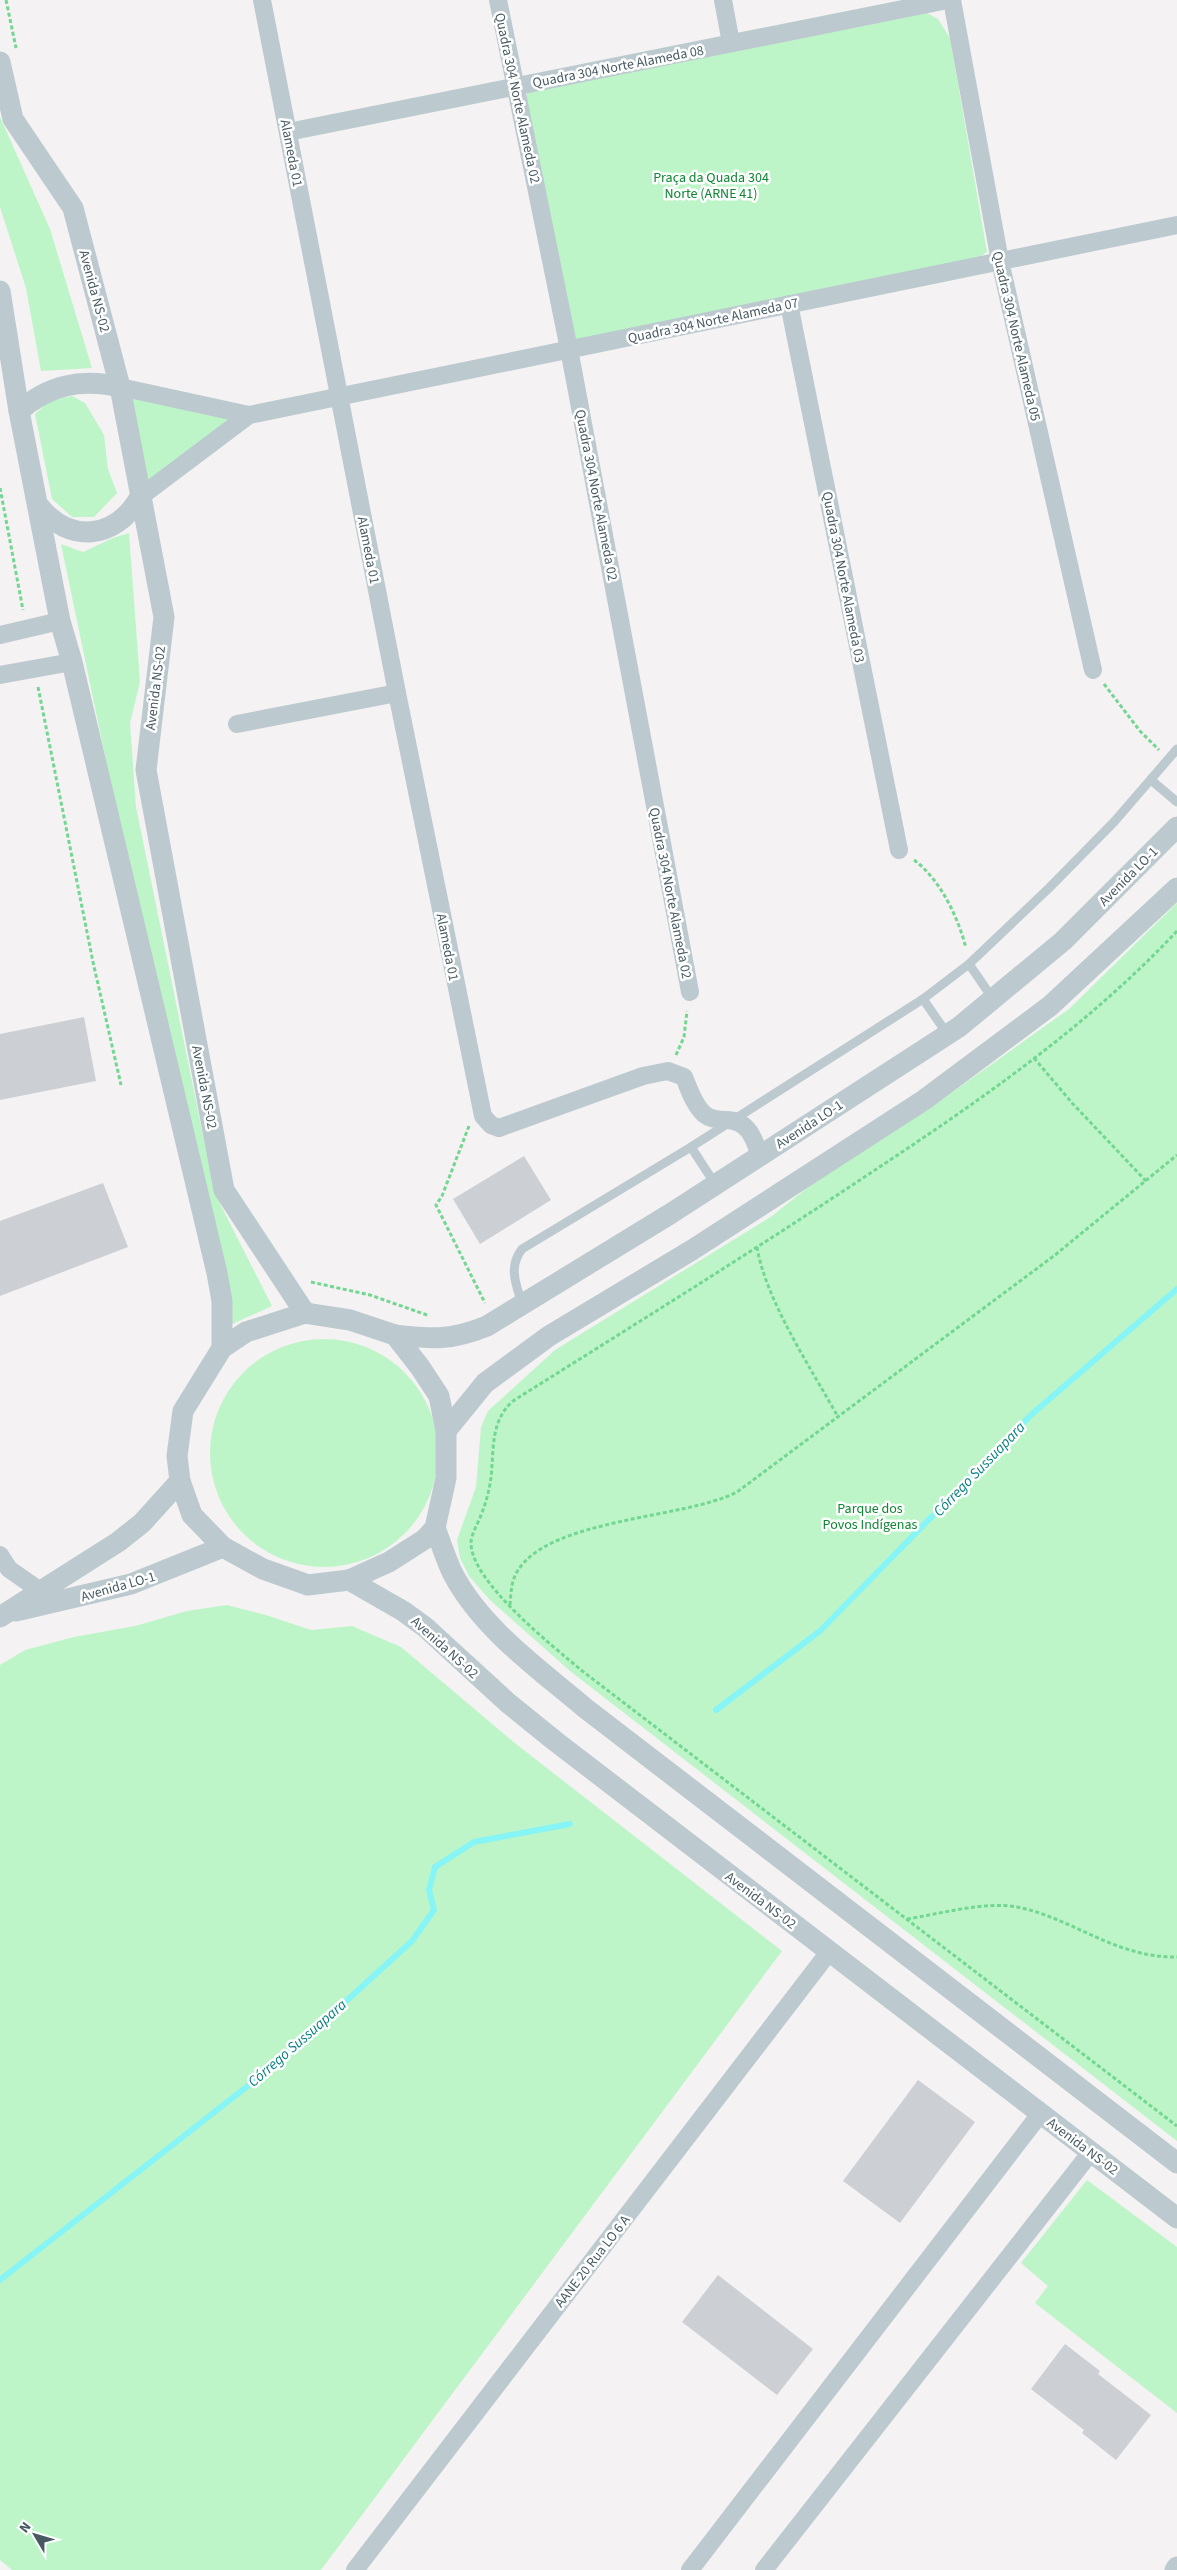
<svg xmlns="http://www.w3.org/2000/svg" width="1177" height="2570" viewBox="0 0 1177 2570" font-family="'Source Sans 3',sans-serif">
  <rect width="100%" height="100%" fill="#f4f2f2"/>
  <g fill="#bef5c8">
    <polygon points="927,13 938,19 950,38 987,252 973,261 576,340 527,105 527,93"/>
    <polygon points="0,117 50,229 92,368 41,371 26,288 0,207"/>
    <polygon points="120,387 249,415 140,497"/>
    <polygon points="72,396 85,403 104,435 108,469 117,493 94,517 72,517 52,499 35,414 51,400"/>
    <polygon points="129,533 140,682 130,723 136,807 215,1194 272,1306 230,1325 119,823 61,544 83,552 113,538"/>
    <polygon points="1177,903 1177,2141 570,1671 490,1600 469,1576 460,1558 457,1540 476,1487 481,1427 488,1411 555,1350 772,1216 831,1169 933,1106 1069,1009"/>
    <circle cx="324" cy="1453" r="114"/>
    <polygon points="227,1605 266,1615 311,1630 352,1626 401,1647 516,1744 782,1951 321,2570 12,2570 0,2560 0,1665 25,1650 74,1637 135,1626 187,1611"/>
    <polygon points="1087,2180 1177,2247 1177,2413 1035,2303 1048,2286 1021,2263"/>
  </g>
  <g fill="none" stroke-linecap="round" stroke-linejoin="round">
    <g stroke="#87f4f6" stroke-width="6">
      <polyline points="716,1710 820,1631 1032,1414 1177,1289"/>
      <polyline points="0,2280 286,2056 412,1941 434,1910 429,1890 435,1867 474,1842 570,1824"/>
    </g>
  </g>
  <g fill="#ccd0d5">
    <polygon points="84,1017 96,1081 0,1100 0,1034"/>
    <polygon points="524,1156 551,1200 480,1244 453,1199"/>
    <polygon points="103,1183 128,1247 0,1296 0,1221"/>
    <polygon points="918,2080 975,2122 900,2223 843,2181"/>
    <polygon points="718,2275 813,2349 777,2395 682,2322"/>
    <polygon points="1065,2344 1100,2371 1098,2374 1151,2415 1116,2460 1082,2433 1084,2430 1031,2389"/>
  </g>
  <g fill="none" stroke-linecap="round" stroke-linejoin="round">
    <g stroke="#71d791" stroke-width="3" stroke-dasharray="4 2.5" stroke-linecap="butt">
      <polyline points="6,0 16,48"/>
      <polyline points="0,488 23,610"/>
      <polyline points="1104,684 1140,731 1159,750"/>
      <polyline points="38,687 93,962 121,1085"/>
      <path d="M914,860c26,19 44,57 52,88"/>
      <path d="M1177,931c-90,96 -199,171 -308,243 -117,78 -237,152 -356,227 -23,20 -19,49 -22,77 -2,13 -5,25 -10,37 -3,9 -10,19 -10,28 0,39 82,103 110,127l596,456"/>
      <polyline points="676,1055 684,1037 687,1011"/>
      <polyline points="1034,1058 1073,1104 1146,1181"/>
      <polyline points="469,1126 442,1196 436,1205 485,1303"/>
      <path d="M757,1247c9,54 54,121 81,170"/>
      <polyline points="311,1282 370,1295 427,1315"/>
      <path d="M510,1605c1,-12 1,-23 7,-33 31,-54 168,-53 220,-80l318,-237 122,-100"/>
      <path d="M907,1919c33,-5 77,-18 110,-12 56,11 98,51 160,50"/>
    </g>
    <g stroke="#bccad0" stroke-width="9">
      <polyline points="1151,780 1177,802"/>
      <polyline points="969,964 993,999"/>
      <polyline points="923,999 948,1035"/>
      <polyline points="691,1147 715,1184"/>
      <path d="M522,1304c-6,-20 -14,-37 0,-55l169,-102 232,-148 46,-35 80,-76 65,-66 63,-73"/>
    </g>
    <g stroke="#bccad0" stroke-width="18">
      <path d="M262,0l135,693 86,423 8,9 8,3 144,-52 25,-5 16,6c5,12 10,28 20,37 6,5 15,6 22,6 22,0 28,18 34,36"/>
      <polyline points="498,0 569,349 690,992"/>
      <polyline points="723,0 731,43"/>
      <polyline points="952,0 1000,261 1093,670"/>
      <polyline points="288,132 948,0"/>
      <polyline points="789,304 899,850"/>
      <polyline points="120,387 249,415 1177,225"/>
      <polyline points="140,497 249,415"/>
      <polyline points="0,635 60,621"/>
      <polyline points="0,675 72,662"/>
      <polyline points="237,724 397,693"/>
      <polyline points="0,1555 9,1569 39,1590"/>
      <polyline points="355,2570 829,1952"/>
      <polyline points="690,2570 1040,2114"/>
      <polyline points="764,2570 1091,2152"/>
    </g>
    <g stroke="#bccad0" stroke-width="21">
      <polyline points="0,62 13,119 73,208 120,387 164,617 146,770 224,1190 305,1313"/>
      <polyline points="0,291 19,411 60,621 72,662 217,1273 222,1301 222,1348"/>
      <path d="M19,411c30,-26 62,-33 101,-24"/>
      <path d="M38,505c31,39 77,35 102,-8"/>
      <polygon points="305,1313 350,1320 395,1335 420,1367 439,1396 446,1431 446,1478 435,1528 425,1539 389,1562 349,1580 308,1585 263,1569 223,1547 192,1515 180,1481 177,1456 183,1411 222,1348 246,1332"/>
      <path d="M395,1335c38,4 55,6 92,-9l183,-112 289,-187 104,-86 114,-114"/>
      <polyline points="446,1431 485,1383 549,1336 692,1250 924,1100 1050,1006 1177,888"/>
      <path d="M435,1528c6,15 11,32 18,46 29,55 86,95 132,134l592,455"/>
      <polyline points="349,1580 403,1611 425,1627 508,1703 555,1741 1177,2218"/>
      <polyline points="16,1611 131,1584 223,1547"/>
      <polyline points="0,1617 118,1542 142,1523 180,1481"/>
      <polyline points="1175,2570 1177,2567"/>
    </g>
  </g>
  <g text-anchor="middle" stroke-width="5" stroke-linejoin="round" paint-order="stroke">
    <g font-size="14" fill="#475a62" stroke="#fff">
      <text transform="translate(618 66) rotate(-11)" y="5">Quadra 304 Norte Alameda 08</text>
      <text transform="translate(518 98) rotate(78)" y="5">Quadra 304 Norte Alameda 02</text>
      <text transform="translate(292 153) rotate(79)" y="5">Alameda 01</text>
      <text transform="translate(95 291) rotate(75)" y="5">Avenida NS-02</text>
      <text transform="translate(713 320) rotate(-12)" y="5">Quadra 304 Norte Alameda 07</text>
      <text transform="translate(1017 336) rotate(77)" y="5">Quadra 304 Norte Alameda 05</text>
      <text transform="translate(597 495) rotate(79)" y="5">Quadra 304 Norte Alameda 02</text>
      <text transform="translate(369 550) rotate(79)" y="5">Alameda 01</text>
      <text transform="translate(844 577) rotate(79)" y="5">Quadra 304 Norte Alameda 03</text>
      <text transform="translate(155 688) rotate(-83)" y="5">Avenida NS-02</text>
      <text transform="translate(1128 876) rotate(-45)" y="5">Avenida LO-1</text>
      <text transform="translate(671 893) rotate(79)" y="5">Quadra 304 Norte Alameda 02</text>
      <text transform="translate(448 947) rotate(79)" y="5">Alameda 01</text>
      <text transform="translate(205 1087) rotate(79)" y="5">Avenida NS-02</text>
      <text transform="translate(809 1124) rotate(-33)" y="5">Avenida LO-1</text>
      <text transform="translate(118 1586) rotate(-16)" y="5">Avenida LO-1</text>
      <text transform="translate(445 1647) rotate(42)" y="5">Avenida NS-02</text>
      <text transform="translate(761 1900) rotate(37)" y="5">Avenida NS-02</text>
      <text transform="translate(1083 2146) rotate(37)" y="5">Avenida NS-02</text>
      <text transform="translate(592 2261) rotate(-52)" y="5">AANE 20 Rua LO 6 A</text>
    </g>
    <g font-size="14" fill="#0e8733" stroke="#fff">
      <text x="711" y="182">Praça da Quada 304<tspan x="711" dy="16">Norte (ARNE 41)</tspan></text>
      <text x="870" y="1513">Parque dos<tspan x="870" dy="16">Povos Indígenas</tspan></text>
    </g>
    <g font-size="15" font-style="italic" fill="#067e80" stroke="#fff">
      <text transform="translate(979 1469) rotate(-46)" y="5">Córrego Sussuapara</text>
      <text transform="translate(297 2043) rotate(-41)" y="5">Córrego Sussuapara</text>
    </g>
  </g>
  <g transform="translate(35 2535) rotate(308)" stroke="#ffffff" stroke-width="4" paint-order="stroke">
  <path d="M0-4L9 19L0 12L-9 19Z" fill="#475a62"/>
  <text y="-8" font-size="14" font-weight="bold" text-anchor="middle" fill="#475a62">N</text>
  </g>
</svg>
